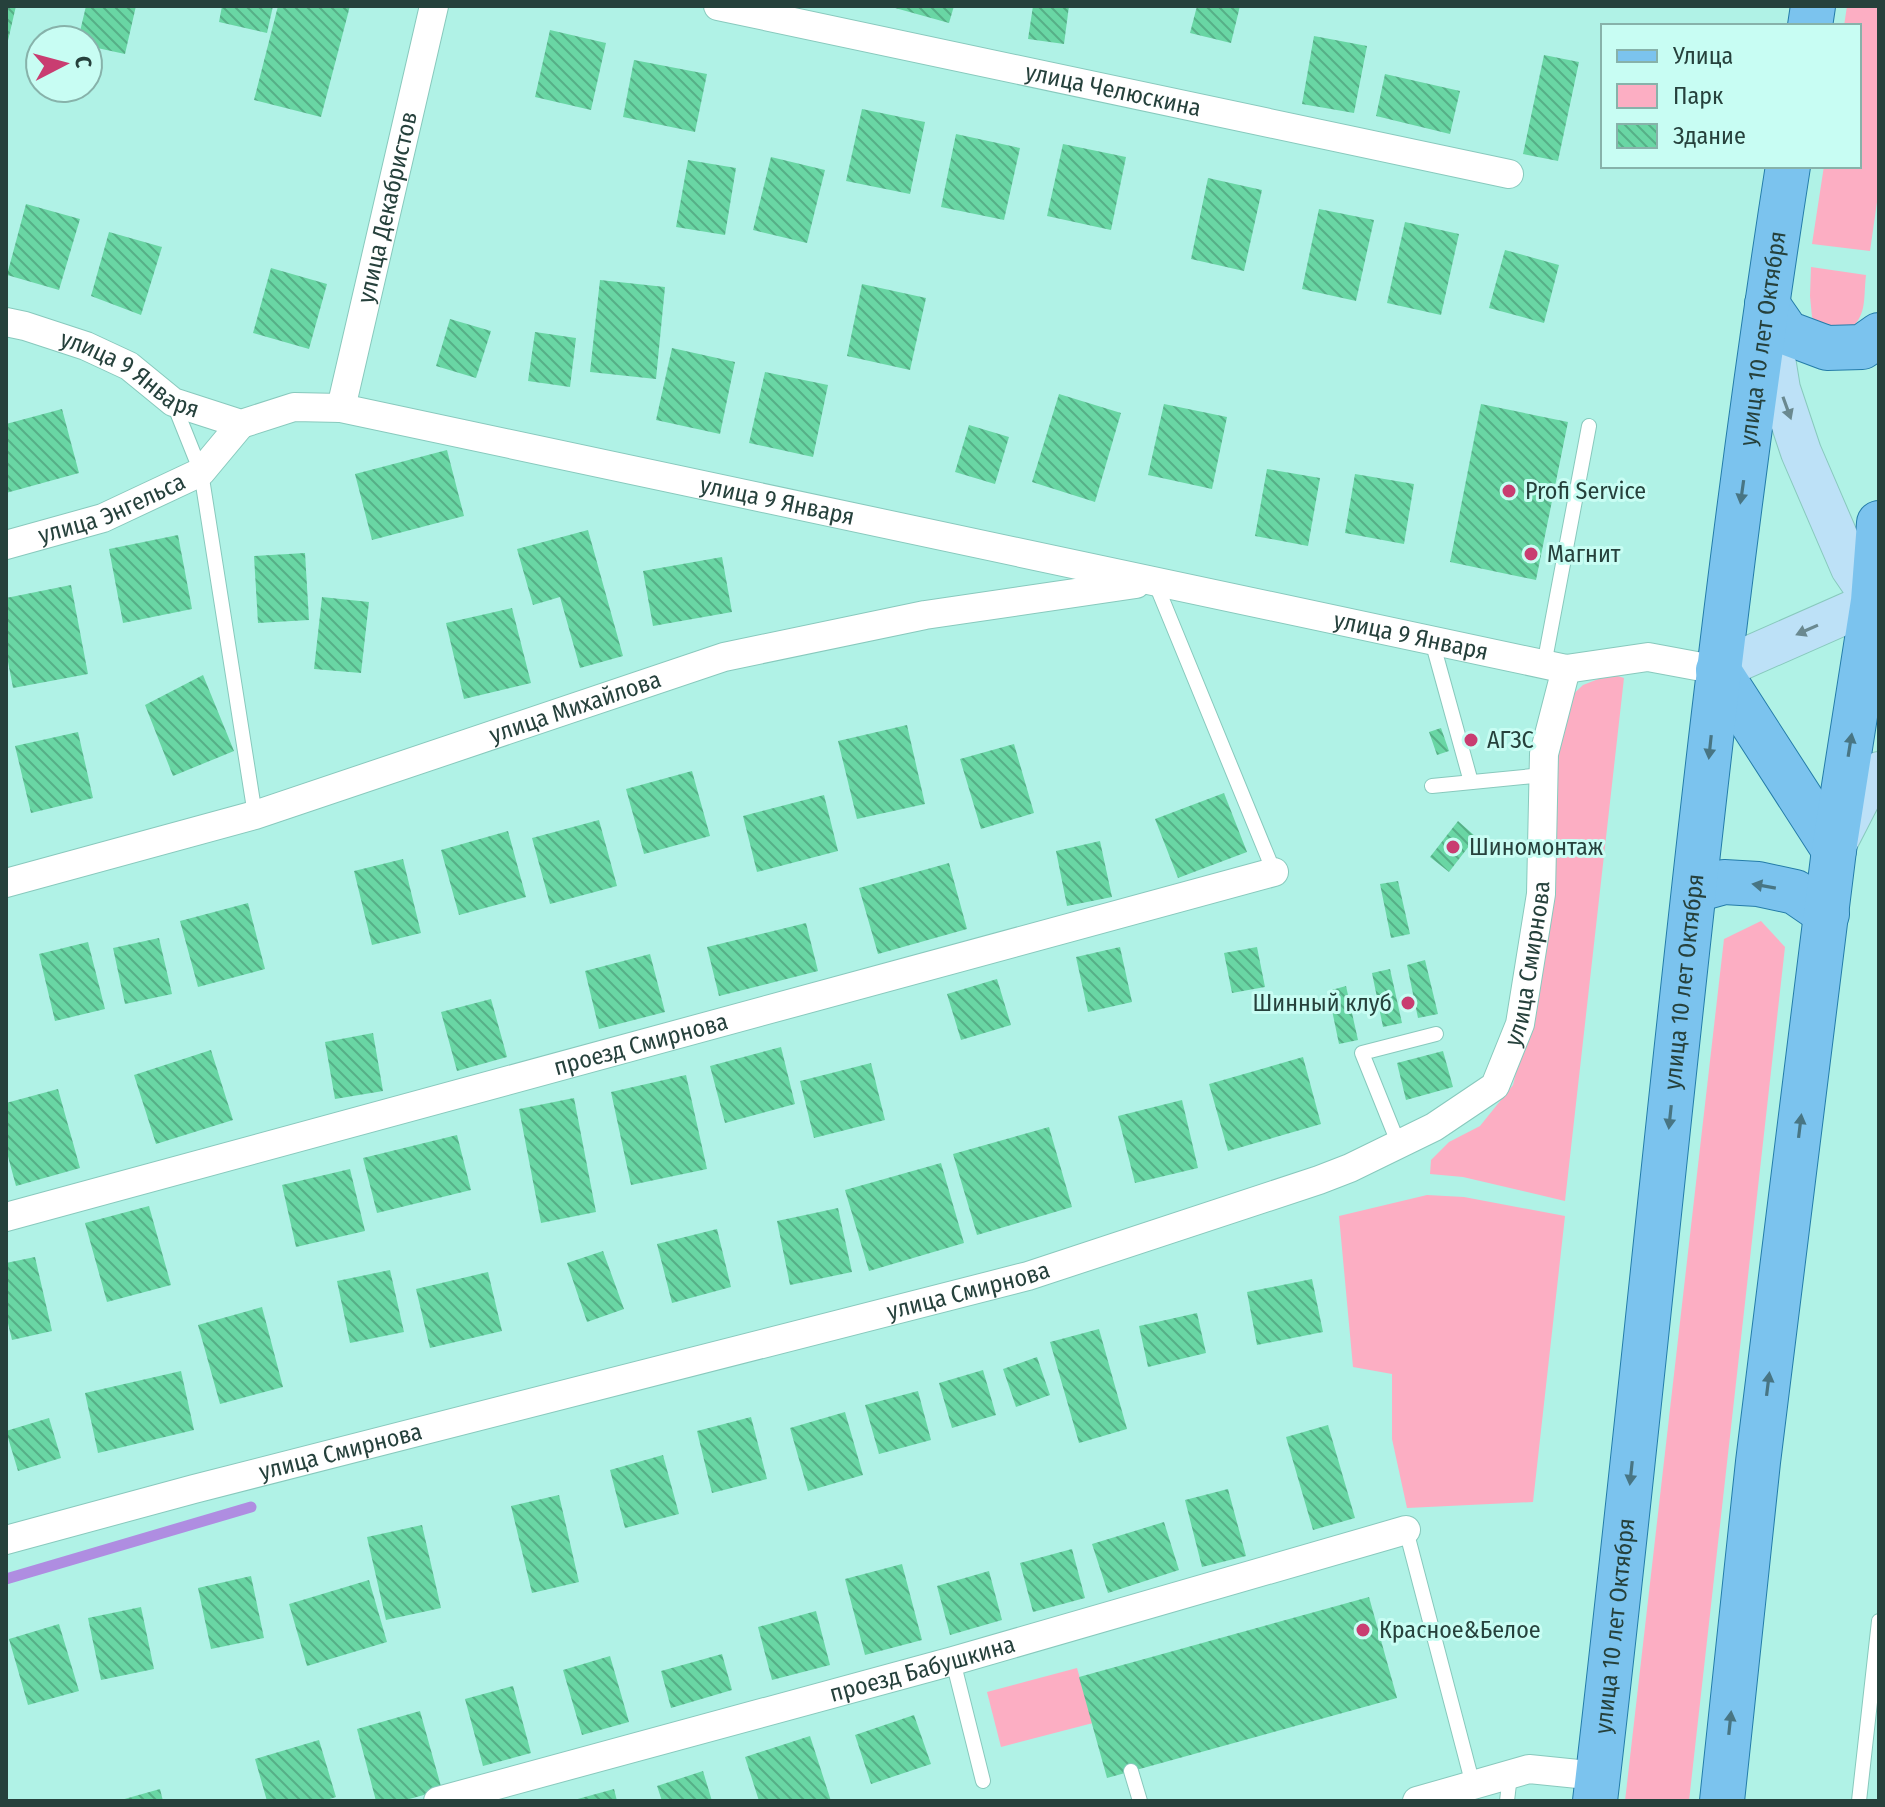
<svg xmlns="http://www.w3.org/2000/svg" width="1885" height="1807" viewBox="0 0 1885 1807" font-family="'Fira Sans Condensed',sans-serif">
  <defs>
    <pattern id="building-back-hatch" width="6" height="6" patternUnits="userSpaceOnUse" patternTransform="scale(2)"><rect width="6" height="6" fill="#69d6a4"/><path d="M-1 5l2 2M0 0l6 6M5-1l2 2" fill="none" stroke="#56af87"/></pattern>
  </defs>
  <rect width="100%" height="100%" fill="#b0f2e6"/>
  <g fill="#fcaec3">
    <polygon points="1847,6 1879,6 1879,188 1870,251 1812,244 1824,166 1859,166 1859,26 1844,26"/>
    <path d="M1811,267l55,8c-3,26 2,41 -20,58l-25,-5 -9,-11 -2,-21z"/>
    <polygon points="1611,674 1624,678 1565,1201 1463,1177 1430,1174 1431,1160 1449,1142 1480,1126 1513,1085 1533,1003 1553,776 1566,701 1583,685"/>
    <polygon points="1761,921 1785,947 1689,1801 1625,1801 1724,939"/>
    <polygon points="1427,1195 1464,1197 1565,1216 1533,1502 1407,1508 1392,1439 1392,1374 1353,1367 1339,1216"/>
    <polygon points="1077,1668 1093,1723 1001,1747 987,1692"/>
  </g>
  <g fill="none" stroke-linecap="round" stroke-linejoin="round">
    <polyline stroke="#af8de1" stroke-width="11" points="6,1579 251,1507"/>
  </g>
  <g fill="url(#building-back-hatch)">
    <polygon points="6,6 16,6 7,45 6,45"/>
    <polygon points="86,6 136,6 125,54 88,46 88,40 78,40"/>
    <polygon points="222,6 273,6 267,33 219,22"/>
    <polygon points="278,6 350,6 321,117 254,100"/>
    <polygon points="888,6 954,6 949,23"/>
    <polygon points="1033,6 1069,6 1064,44 1028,39"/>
    <polygon points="1197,6 1240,6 1231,43 1190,33"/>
    <polygon points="550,30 606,43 591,110 535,97"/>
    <polygon points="1314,36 1367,46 1354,113 1302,104"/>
    <polygon points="1544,55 1579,62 1558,161 1523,154"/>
    <polygon points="634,60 707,74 695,132 623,117"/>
    <polygon points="1385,74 1460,91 1450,134 1376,116"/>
    <polygon points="862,109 925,122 910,194 846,181"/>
    <polygon points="956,134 1020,148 1004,220 941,207"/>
    <polygon points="1063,144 1126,157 1111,230 1047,216"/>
    <polygon points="771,157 825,170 807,243 753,230"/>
    <polygon points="688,160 736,168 725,235 676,227"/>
    <polygon points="1208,178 1262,190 1244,271 1191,259"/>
    <polygon points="26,204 80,219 59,290 7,275"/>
    <polygon points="1319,209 1374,220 1356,301 1302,289"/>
    <polygon points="1405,222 1459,234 1441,315 1387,303"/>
    <polygon points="109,232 162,247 141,315 91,296"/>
    <polygon points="1505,250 1559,265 1544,323 1489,308"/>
    <polygon points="271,268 327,284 309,349 253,333"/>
    <polygon points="600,280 665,287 656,379 590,372"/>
    <polygon points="862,284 926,298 910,370 847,356"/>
    <polygon points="450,319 491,331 476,378 436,366"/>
    <polygon points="535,332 576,338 570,387 528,381"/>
    <polygon points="672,348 735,362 720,434 656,420"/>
    <polygon points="765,372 828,385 813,457 749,443"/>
    <polygon points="1059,394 1121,413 1095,502 1032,482"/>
    <polygon points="1164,404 1227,417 1212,489 1148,475"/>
    <polygon points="1481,404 1568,422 1536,580 1450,562"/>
    <polygon points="62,409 79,473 6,493 6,424"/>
    <polygon points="969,425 1009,437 995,484 955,472"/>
    <polygon points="447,450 464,516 372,540 355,474"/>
    <polygon points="1267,469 1320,478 1308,546 1255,536"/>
    <polygon points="1355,474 1414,484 1404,544 1345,533"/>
    <polygon points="588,530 623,656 580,668 560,597 533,605 517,549"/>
    <polygon points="178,535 192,609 123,623 109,549"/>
    <polygon points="305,553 309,620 258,623 254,556"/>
    <polygon points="722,557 732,612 653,626 643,571"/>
    <polygon points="71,585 88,674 13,688 6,651 6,598"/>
    <polygon points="322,597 369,602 361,673 314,669"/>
    <polygon points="512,608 531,683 464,699 446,623"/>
    <polygon points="203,675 234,751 173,776 145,705"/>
    <polygon points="907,725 925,804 857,819 838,741"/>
    <polygon points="1441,728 1449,751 1437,755 1429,732"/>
    <polygon points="78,732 93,798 31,813 15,746"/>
    <polygon points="1014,744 1034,813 981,829 960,759"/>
    <polygon points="692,771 710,836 644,854 626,789"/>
    <polygon points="1224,793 1247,852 1178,878 1155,819"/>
    <polygon points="824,795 838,851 757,872 743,816"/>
    <polygon points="599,820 617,886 550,904 532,838"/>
    <polygon points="1458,821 1476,837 1449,872 1430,857"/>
    <polygon points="508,831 526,897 459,915 441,850"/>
    <polygon points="1100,841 1112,897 1067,906 1056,851"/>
    <polygon points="403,859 421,933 372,945 354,871"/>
    <polygon points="949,863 967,929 878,954 859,888"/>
    <polygon points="1398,881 1410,934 1391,938 1380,884"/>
    <polygon points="248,903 265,969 198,987 180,921"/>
    <polygon points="806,923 818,971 719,996 707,947"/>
    <polygon points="159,938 172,994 125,1004 113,948"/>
    <polygon points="88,942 105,1009 55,1021 39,954"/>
    <polygon points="1120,947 1132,1002 1088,1012 1076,957"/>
    <polygon points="1257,947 1265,987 1232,993 1224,953"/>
    <polygon points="650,954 665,1012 599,1029 585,971"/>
    <polygon points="1425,960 1438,1014 1418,1018 1407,965"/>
    <polygon points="1390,969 1402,1023 1383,1027 1372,973"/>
    <polygon points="997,979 1011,1025 961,1040 947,994"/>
    <polygon points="1346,986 1358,1040 1339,1044 1328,991"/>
    <polygon points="491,999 507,1057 457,1071 441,1012"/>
    <polygon points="373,1033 383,1091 335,1099 325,1042"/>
    <polygon points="781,1047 795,1104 725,1123 710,1066"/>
    <polygon points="211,1050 233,1120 156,1144 134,1075"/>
    <polygon points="1443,1051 1453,1087 1406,1100 1397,1063"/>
    <polygon points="1303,1057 1321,1124 1228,1151 1209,1084"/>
    <polygon points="871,1063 885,1120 814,1138 800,1081"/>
    <polygon points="686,1075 707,1169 631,1185 611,1092"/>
    <polygon points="58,1089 80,1168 16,1186 6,1149 6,1103"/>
    <polygon points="574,1098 596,1212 541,1223 519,1109"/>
    <polygon points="1182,1100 1198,1168 1135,1183 1118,1116"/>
    <polygon points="1049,1127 1072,1207 977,1235 953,1154"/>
    <polygon points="457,1135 471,1190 377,1213 363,1158"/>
    <polygon points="941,1163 964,1243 869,1271 845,1190"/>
    <polygon points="350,1169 365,1231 296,1247 282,1185"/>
    <polygon points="149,1206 171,1285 107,1302 85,1223"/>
    <polygon points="838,1208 852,1272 790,1285 777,1221"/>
    <polygon points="717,1229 731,1287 672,1303 657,1244"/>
    <polygon points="603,1251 624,1309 587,1322 567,1263"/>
    <polygon points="35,1257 52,1331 12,1340 6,1315 6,1263"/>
    <polygon points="390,1270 404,1332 350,1343 337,1281"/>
    <polygon points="488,1272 502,1331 430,1348 416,1289"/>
    <polygon points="1312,1279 1323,1332 1257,1345 1247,1292"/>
    <polygon points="262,1307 283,1387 220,1404 198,1325"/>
    <polygon points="1197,1313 1206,1353 1148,1367 1139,1326"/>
    <polygon points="1099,1329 1127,1429 1079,1443 1050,1342"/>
    <polygon points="1037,1357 1050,1395 1016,1407 1003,1369"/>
    <polygon points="983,1370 996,1415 952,1428 939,1383"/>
    <polygon points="181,1371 194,1430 98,1453 85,1393"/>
    <polygon points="918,1391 931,1440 879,1454 865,1405"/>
    <polygon points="845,1412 863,1475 808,1491 790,1428"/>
    <polygon points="751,1417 767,1479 712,1493 697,1431"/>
    <polygon points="49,1418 61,1458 18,1471 6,1431"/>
    <polygon points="1328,1425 1355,1518 1313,1530 1286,1437"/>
    <polygon points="663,1455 679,1514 625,1528 610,1470"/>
    <polygon points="1228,1489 1246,1556 1202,1567 1185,1500"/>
    <polygon points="559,1495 579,1582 532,1593 511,1506"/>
    <polygon points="1164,1522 1179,1570 1108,1593 1092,1544"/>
    <polygon points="422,1525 441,1608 386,1620 367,1537"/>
    <polygon points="1072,1549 1085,1598 1033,1612 1020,1563"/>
    <polygon points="902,1564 922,1640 865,1655 845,1579"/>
    <polygon points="989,1571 1002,1620 950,1635 937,1586"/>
    <polygon points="251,1576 264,1638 211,1649 198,1588"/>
    <polygon points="369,1580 387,1642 307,1666 289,1604"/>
    <polygon points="1369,1597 1397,1698 1107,1778 1079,1677"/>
    <polygon points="141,1607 154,1669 101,1680 88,1618"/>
    <polygon points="816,1611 830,1665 772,1680 758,1627"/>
    <polygon points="59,1624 79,1691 28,1705 9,1639"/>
    <polygon points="722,1654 732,1690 671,1708 661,1671"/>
    <polygon points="610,1656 629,1722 582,1735 563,1670"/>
    <polygon points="513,1686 531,1753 483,1766 465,1699"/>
    <polygon points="420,1711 442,1790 402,1801 376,1801 357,1729"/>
    <polygon points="914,1715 931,1764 871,1784 855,1735"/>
    <polygon points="810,1736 831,1801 759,1801 745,1757"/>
    <polygon points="319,1740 336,1797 323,1801 267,1801 255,1759"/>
    <polygon points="703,1771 712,1801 662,1801 657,1786"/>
    <polygon points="160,1789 163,1801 121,1801 121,1800"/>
    <polygon points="614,1789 617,1801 574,1801 574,1800"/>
  </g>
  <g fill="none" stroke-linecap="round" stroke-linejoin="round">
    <defs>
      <g id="lane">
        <polyline points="173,402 201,472 255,815"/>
        <polyline points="1155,582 1274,872"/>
        <polyline points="1432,641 1471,782"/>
        <polyline points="1544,665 1589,426"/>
        <polyline points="1432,786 1543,775"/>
        <polyline points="1399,1145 1362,1053 1436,1034"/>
        <polyline points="1406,1530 1473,1785"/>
        <polyline points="953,1661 983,1781"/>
        <polyline points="1131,1771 1140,1801"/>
        <polyline points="1507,1801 1510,1775"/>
        <polyline points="1859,1801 1879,1621"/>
      </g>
      <g id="street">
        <path id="s1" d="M718,6l791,168"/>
        <path id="s2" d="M6,322l19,4 61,20 43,20 44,36 68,22 53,-17 47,1 1225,261 82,-12 70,13"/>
        <path id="s3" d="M341,408l93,-402"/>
        <path id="s4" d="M6,545l97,-27 98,-46 40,-48"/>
        <path id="s5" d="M6,883l249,-68 469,-158 201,-42 211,-31"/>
        <path id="s6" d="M6,1217l1268,-345"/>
        <path id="s7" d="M6,1540l188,-51 834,-213 291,-96 31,-12 84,-41 61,-41 25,-62 21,-130 3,-140 22,-85"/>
        <path id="s8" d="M438,1801l515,-140 453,-131"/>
        <polyline points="1417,1801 1529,1769 1598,1776"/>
      </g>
      <g id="secondary">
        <polyline points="1770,328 1780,389 1801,452 1851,568 1879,609"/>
        <polyline points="1718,670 1879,599"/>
        <polyline points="1839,839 1860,798 1879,772"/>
      </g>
      <g id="primary">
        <polyline points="1810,26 1813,6"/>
        <polyline points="1767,304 1787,333 1827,348 1862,347 1879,335"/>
        <polyline points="1718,670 1834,850"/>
        <polyline points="1695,890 1724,882 1758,884 1795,892 1827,914"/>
        <path id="s9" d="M1595,1801c64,-545 108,-1093 193,-1635"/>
        <polyline points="1722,1801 1758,1462 1834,850 1873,601 1879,523"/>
      </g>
    </defs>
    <use href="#lane" stroke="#88c9bd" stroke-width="16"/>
    <use href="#street" stroke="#88c9bd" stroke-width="30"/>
    <use href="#secondary" stroke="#88c9bd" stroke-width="42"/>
    <use href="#primary" stroke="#247ca9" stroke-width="46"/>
    <use href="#lane" stroke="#fff" stroke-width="14"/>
    <use href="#street" stroke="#fff" stroke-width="28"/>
    <use href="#secondary" stroke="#bde1f7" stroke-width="40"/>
    <use href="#primary" stroke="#7bc3ee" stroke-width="44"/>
  </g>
  <defs><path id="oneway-solid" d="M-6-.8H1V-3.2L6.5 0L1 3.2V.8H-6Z" transform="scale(2)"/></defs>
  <g fill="#6a8990">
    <use href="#oneway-solid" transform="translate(1787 408) rotate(70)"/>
    <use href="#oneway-solid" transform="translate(1807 630) rotate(156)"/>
  </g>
  <g fill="#487583">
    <use href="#oneway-solid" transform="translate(1742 492) rotate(98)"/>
    <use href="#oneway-solid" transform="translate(1850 745) rotate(-81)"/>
    <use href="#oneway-solid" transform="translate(1710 747) rotate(96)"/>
    <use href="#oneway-solid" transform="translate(1764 886) rotate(-170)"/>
    <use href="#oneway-solid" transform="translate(1670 1117) rotate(96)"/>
    <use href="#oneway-solid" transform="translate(1800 1126) rotate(-83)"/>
    <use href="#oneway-solid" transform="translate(1768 1384) rotate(-83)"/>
    <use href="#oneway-solid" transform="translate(1631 1473) rotate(96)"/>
    <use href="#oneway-solid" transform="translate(1730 1723) rotate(-84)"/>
  </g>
  <g fill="#c93d71" stroke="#c8fdf3" stroke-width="3">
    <circle cx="1509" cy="491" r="8"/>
    <circle cx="1531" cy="554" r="8"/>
    <circle cx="1471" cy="740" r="8"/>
    <circle cx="1453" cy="847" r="8"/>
    <circle cx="1408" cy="1003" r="8"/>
    <circle cx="1363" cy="1630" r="8"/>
  </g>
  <g text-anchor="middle" stroke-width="6" stroke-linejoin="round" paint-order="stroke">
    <g font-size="24" fill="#26413c" stroke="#c8fdf3">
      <text dy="8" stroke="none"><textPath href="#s1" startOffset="404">улица Челюскина</textPath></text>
      <text dy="8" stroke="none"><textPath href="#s3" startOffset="206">улица Декабристов</textPath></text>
      <text dy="8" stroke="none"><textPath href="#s9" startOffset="1472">улица 10 лет Октября</textPath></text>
      <text dy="8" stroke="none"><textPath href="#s2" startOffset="136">улица 9 Января</textPath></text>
      <text dy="8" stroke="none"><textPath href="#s2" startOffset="808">улица 9 Января</textPath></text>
      <text dy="8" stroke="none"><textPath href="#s4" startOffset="112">улица Энгельса</textPath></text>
      <text dy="8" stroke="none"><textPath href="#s2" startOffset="1456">улица 9 Января</textPath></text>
      <text dy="8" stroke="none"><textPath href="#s5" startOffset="596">улица Михайлова</textPath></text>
      <text dy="8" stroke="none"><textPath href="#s7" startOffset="1690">улица Смирнова</textPath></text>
      <text dy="8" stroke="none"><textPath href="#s9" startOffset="824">улица 10 лет Октября</textPath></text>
      <text dy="8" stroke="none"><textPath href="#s6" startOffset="658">проезд Смирнова</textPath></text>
      <text dy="8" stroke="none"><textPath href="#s7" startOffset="994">улица Смирнова</textPath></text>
      <text dy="8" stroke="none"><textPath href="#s7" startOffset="346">улица Смирнова</textPath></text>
      <text dy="8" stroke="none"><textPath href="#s9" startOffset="176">улица 10 лет Октября</textPath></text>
      <text dy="8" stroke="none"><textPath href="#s8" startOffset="502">проезд Бабушкина</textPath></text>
    </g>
    <g font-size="24" fill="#26413c" stroke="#c8fdf3" text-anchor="start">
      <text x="1525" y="499">Profi Service</text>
      <text x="1547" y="562">Магнит</text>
      <text x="1487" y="748">АГЗС</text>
      <text x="1469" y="855">Шиномонтаж</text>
      <text x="1392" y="1011" text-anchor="end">Шинный клуб</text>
      <text x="1379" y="1638">Красное&amp;Белое</text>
    </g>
  </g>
  <rect width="1885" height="1807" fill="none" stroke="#26413c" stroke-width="16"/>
  <rect x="1601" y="24" width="260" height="144" fill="#c8fdf3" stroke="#87b2aa" stroke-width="2"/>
  <rect x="1617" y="50" width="40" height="12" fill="#7bc3ee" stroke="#87b2aa" stroke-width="2"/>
  <text x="1673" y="64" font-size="24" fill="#26413c">Улица</text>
  <rect x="1617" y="84" width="40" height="24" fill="#fcaec3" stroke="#87b2aa" stroke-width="2"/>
  <text x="1673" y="104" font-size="24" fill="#26413c">Парк</text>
  <rect x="1617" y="124" width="40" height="24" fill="url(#building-back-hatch)" stroke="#87b2aa" stroke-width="2"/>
  <text x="1673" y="144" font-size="24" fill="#26413c">Здание</text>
  <g transform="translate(64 64) rotate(84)"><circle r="38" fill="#c8fdf3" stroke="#87b2aa" stroke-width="2"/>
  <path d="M0-6L14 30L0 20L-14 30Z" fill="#c93d71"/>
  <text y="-12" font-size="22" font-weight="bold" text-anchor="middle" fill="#26413c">С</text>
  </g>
</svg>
